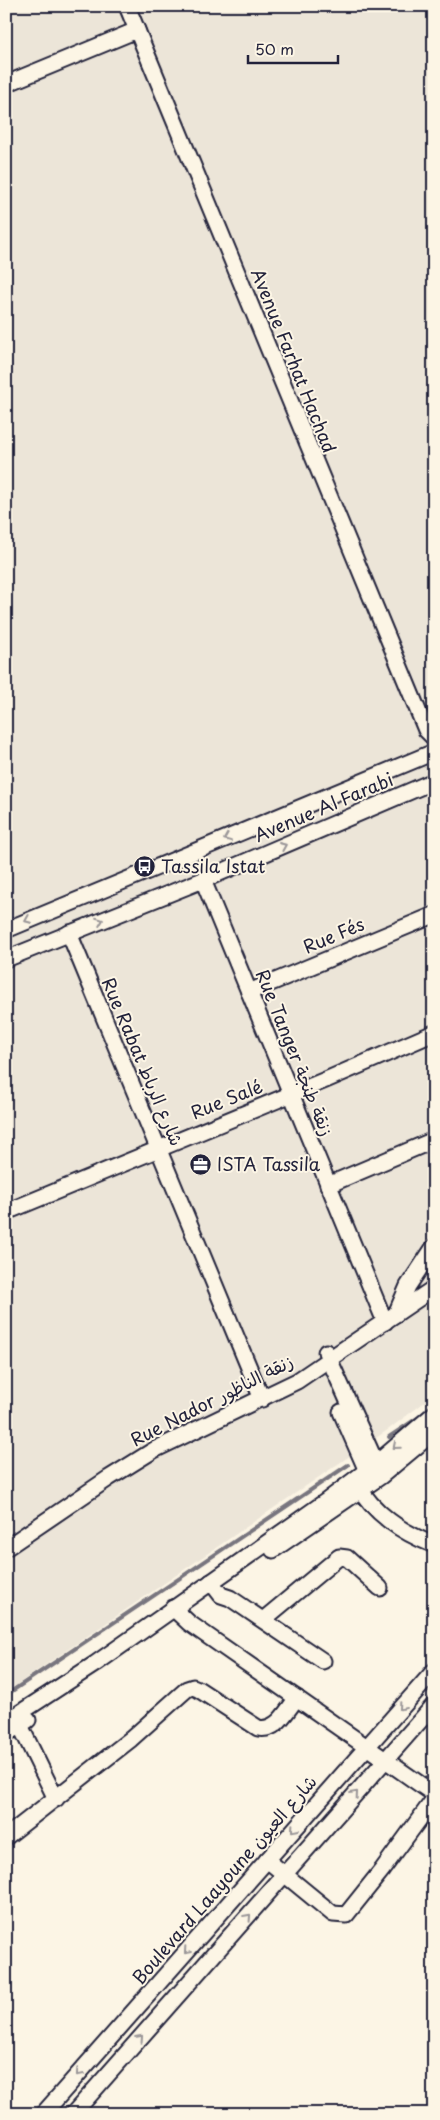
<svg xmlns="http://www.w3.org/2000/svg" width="440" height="2120" viewBox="0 0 440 2120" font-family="'Playpen Sans','Playpen Sans Arabic',sans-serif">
  <rect width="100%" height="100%" fill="#fcf5e5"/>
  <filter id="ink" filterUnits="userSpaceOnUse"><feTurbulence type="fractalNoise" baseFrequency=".02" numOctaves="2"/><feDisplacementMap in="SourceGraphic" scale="10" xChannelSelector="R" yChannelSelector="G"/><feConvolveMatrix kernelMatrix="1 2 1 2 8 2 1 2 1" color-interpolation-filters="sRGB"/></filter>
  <g filter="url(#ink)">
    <polygon fill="#ece5d8" points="6,6 434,6 434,1395 389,1429 6,1692"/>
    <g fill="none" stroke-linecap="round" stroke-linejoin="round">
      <g stroke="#78757e" stroke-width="4">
        <polyline points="389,1437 419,1417 434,1404"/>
        <polyline points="6,1695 348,1465"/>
      </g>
      <defs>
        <g id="minor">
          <polyline points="127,6 426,730 434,738"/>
          <polyline points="6,84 137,30"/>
          <polyline points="203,880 385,1322"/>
          <polyline points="6,930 434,752"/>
          <polyline points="69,933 262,1399"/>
          <polyline points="6,959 203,880 434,781"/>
          <polyline points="249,992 434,915"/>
          <polyline points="328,1185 434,1140"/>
          <polyline points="6,1212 328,1079 434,1033"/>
          <polyline points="396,1314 408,1286 434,1247"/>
          <polyline points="326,1352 380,1472"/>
          <polyline points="341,1412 370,1478"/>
          <path d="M356,1483c18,31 45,49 78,62"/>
          <polyline points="6,1548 109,1478 154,1450 297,1381 434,1288"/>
          <polyline points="273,1550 381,1476 434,1432"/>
          <polyline points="211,1582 221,1595 230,1598 323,1661"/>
          <polyline points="173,1608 189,1623 434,1794"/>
          <polyline points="263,1620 339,1557 347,1558 380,1588"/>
          <polyline points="16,1717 56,1799"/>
          <polyline points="6,1722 95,1664 325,1502 379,1461 434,1414"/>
          <polyline points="6,1734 28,1720"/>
          <path d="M6,1837l125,-98 56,-50 6,-2 5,2 60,39c19,4 28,-17 39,-30"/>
          <polyline points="267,1860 333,1914 346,1915 382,1870 434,1799"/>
          <polyline points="43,2114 434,1671"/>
          <polyline points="73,2114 434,1705"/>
        </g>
      </defs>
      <use href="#minor" stroke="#22223b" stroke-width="19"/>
      <use href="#minor" stroke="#fcf5e5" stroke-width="15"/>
    </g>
    <defs><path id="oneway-chevron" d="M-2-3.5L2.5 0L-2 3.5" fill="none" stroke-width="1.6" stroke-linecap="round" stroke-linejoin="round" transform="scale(1.25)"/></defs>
    <g stroke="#9a9698">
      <use href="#oneway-chevron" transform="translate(227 838) rotate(158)"/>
      <use href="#oneway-chevron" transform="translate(283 846) rotate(-23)"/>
      <use href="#oneway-chevron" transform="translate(28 920) rotate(157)"/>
      <use href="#oneway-chevron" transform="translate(100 921) rotate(-21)"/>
      <use href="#oneway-chevron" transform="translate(396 1446) rotate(140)"/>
      <use href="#oneway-chevron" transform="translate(402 1707) rotate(131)"/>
      <use href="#oneway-chevron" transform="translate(355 1794) rotate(-49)"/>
      <use href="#oneway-chevron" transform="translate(294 1829) rotate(131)"/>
      <use href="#oneway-chevron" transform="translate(248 1917) rotate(-48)"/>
      <use href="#oneway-chevron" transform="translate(187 1951) rotate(131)"/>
      <use href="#oneway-chevron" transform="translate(140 2038) rotate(-48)"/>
      <use href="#oneway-chevron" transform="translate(79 2073) rotate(131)"/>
    </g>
  </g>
  <defs>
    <symbol id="bus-disc" viewBox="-11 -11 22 22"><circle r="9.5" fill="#22223b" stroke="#fcf5e5"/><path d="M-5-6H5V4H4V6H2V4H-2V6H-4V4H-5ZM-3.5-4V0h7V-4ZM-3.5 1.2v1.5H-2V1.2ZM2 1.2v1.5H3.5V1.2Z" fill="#fff"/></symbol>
    <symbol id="office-disc" viewBox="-11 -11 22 22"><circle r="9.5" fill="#22223b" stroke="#fcf5e5"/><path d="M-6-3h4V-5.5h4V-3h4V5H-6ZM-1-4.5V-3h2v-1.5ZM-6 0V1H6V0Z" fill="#fff"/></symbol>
  </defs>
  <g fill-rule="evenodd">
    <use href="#bus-disc" x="132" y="854" width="25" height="25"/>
    <use href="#office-disc" x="188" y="1152" width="25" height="25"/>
  </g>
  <g text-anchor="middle" stroke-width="4" stroke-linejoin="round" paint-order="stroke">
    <g font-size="18" fill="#22223b" stroke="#fcf5e5">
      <text transform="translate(293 361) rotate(68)" y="6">Avenue Farhat Hachad</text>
      <text transform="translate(324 808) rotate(-23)" y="6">Avenue Al Farabi</text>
      <text transform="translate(334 936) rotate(-23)" y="6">Rue Fés</text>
      <text transform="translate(294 1053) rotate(68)" y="6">Rue Tanger زنقة طنجة</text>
      <text transform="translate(142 1062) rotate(67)" y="6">Rue Rabat شارع الرباط</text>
      <text transform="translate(227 1100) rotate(-22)" y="6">Rue Salé</text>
      <text transform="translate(212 1401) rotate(-27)" y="6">Rue Nador زنقة الناظور</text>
      <text transform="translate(225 1880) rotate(-49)" y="6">Boulevard Laayoune شارع العيون</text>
    </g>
    <g font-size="18" fill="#22223b" stroke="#fcf5e5" text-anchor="start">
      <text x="161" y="873">Tassila Istat</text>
      <text x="217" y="1171">ISTA Tassila</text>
    </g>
  </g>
  <rect width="440" height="2120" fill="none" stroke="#fcf5e5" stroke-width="25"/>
  <rect x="12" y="12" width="415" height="2095" fill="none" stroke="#22223b" stroke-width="2" filter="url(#ink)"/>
  <path d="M248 55v8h90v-8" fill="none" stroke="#22223b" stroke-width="2.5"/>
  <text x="255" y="55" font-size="15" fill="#22223b" stroke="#fcf5e5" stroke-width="4" paint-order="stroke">50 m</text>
</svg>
